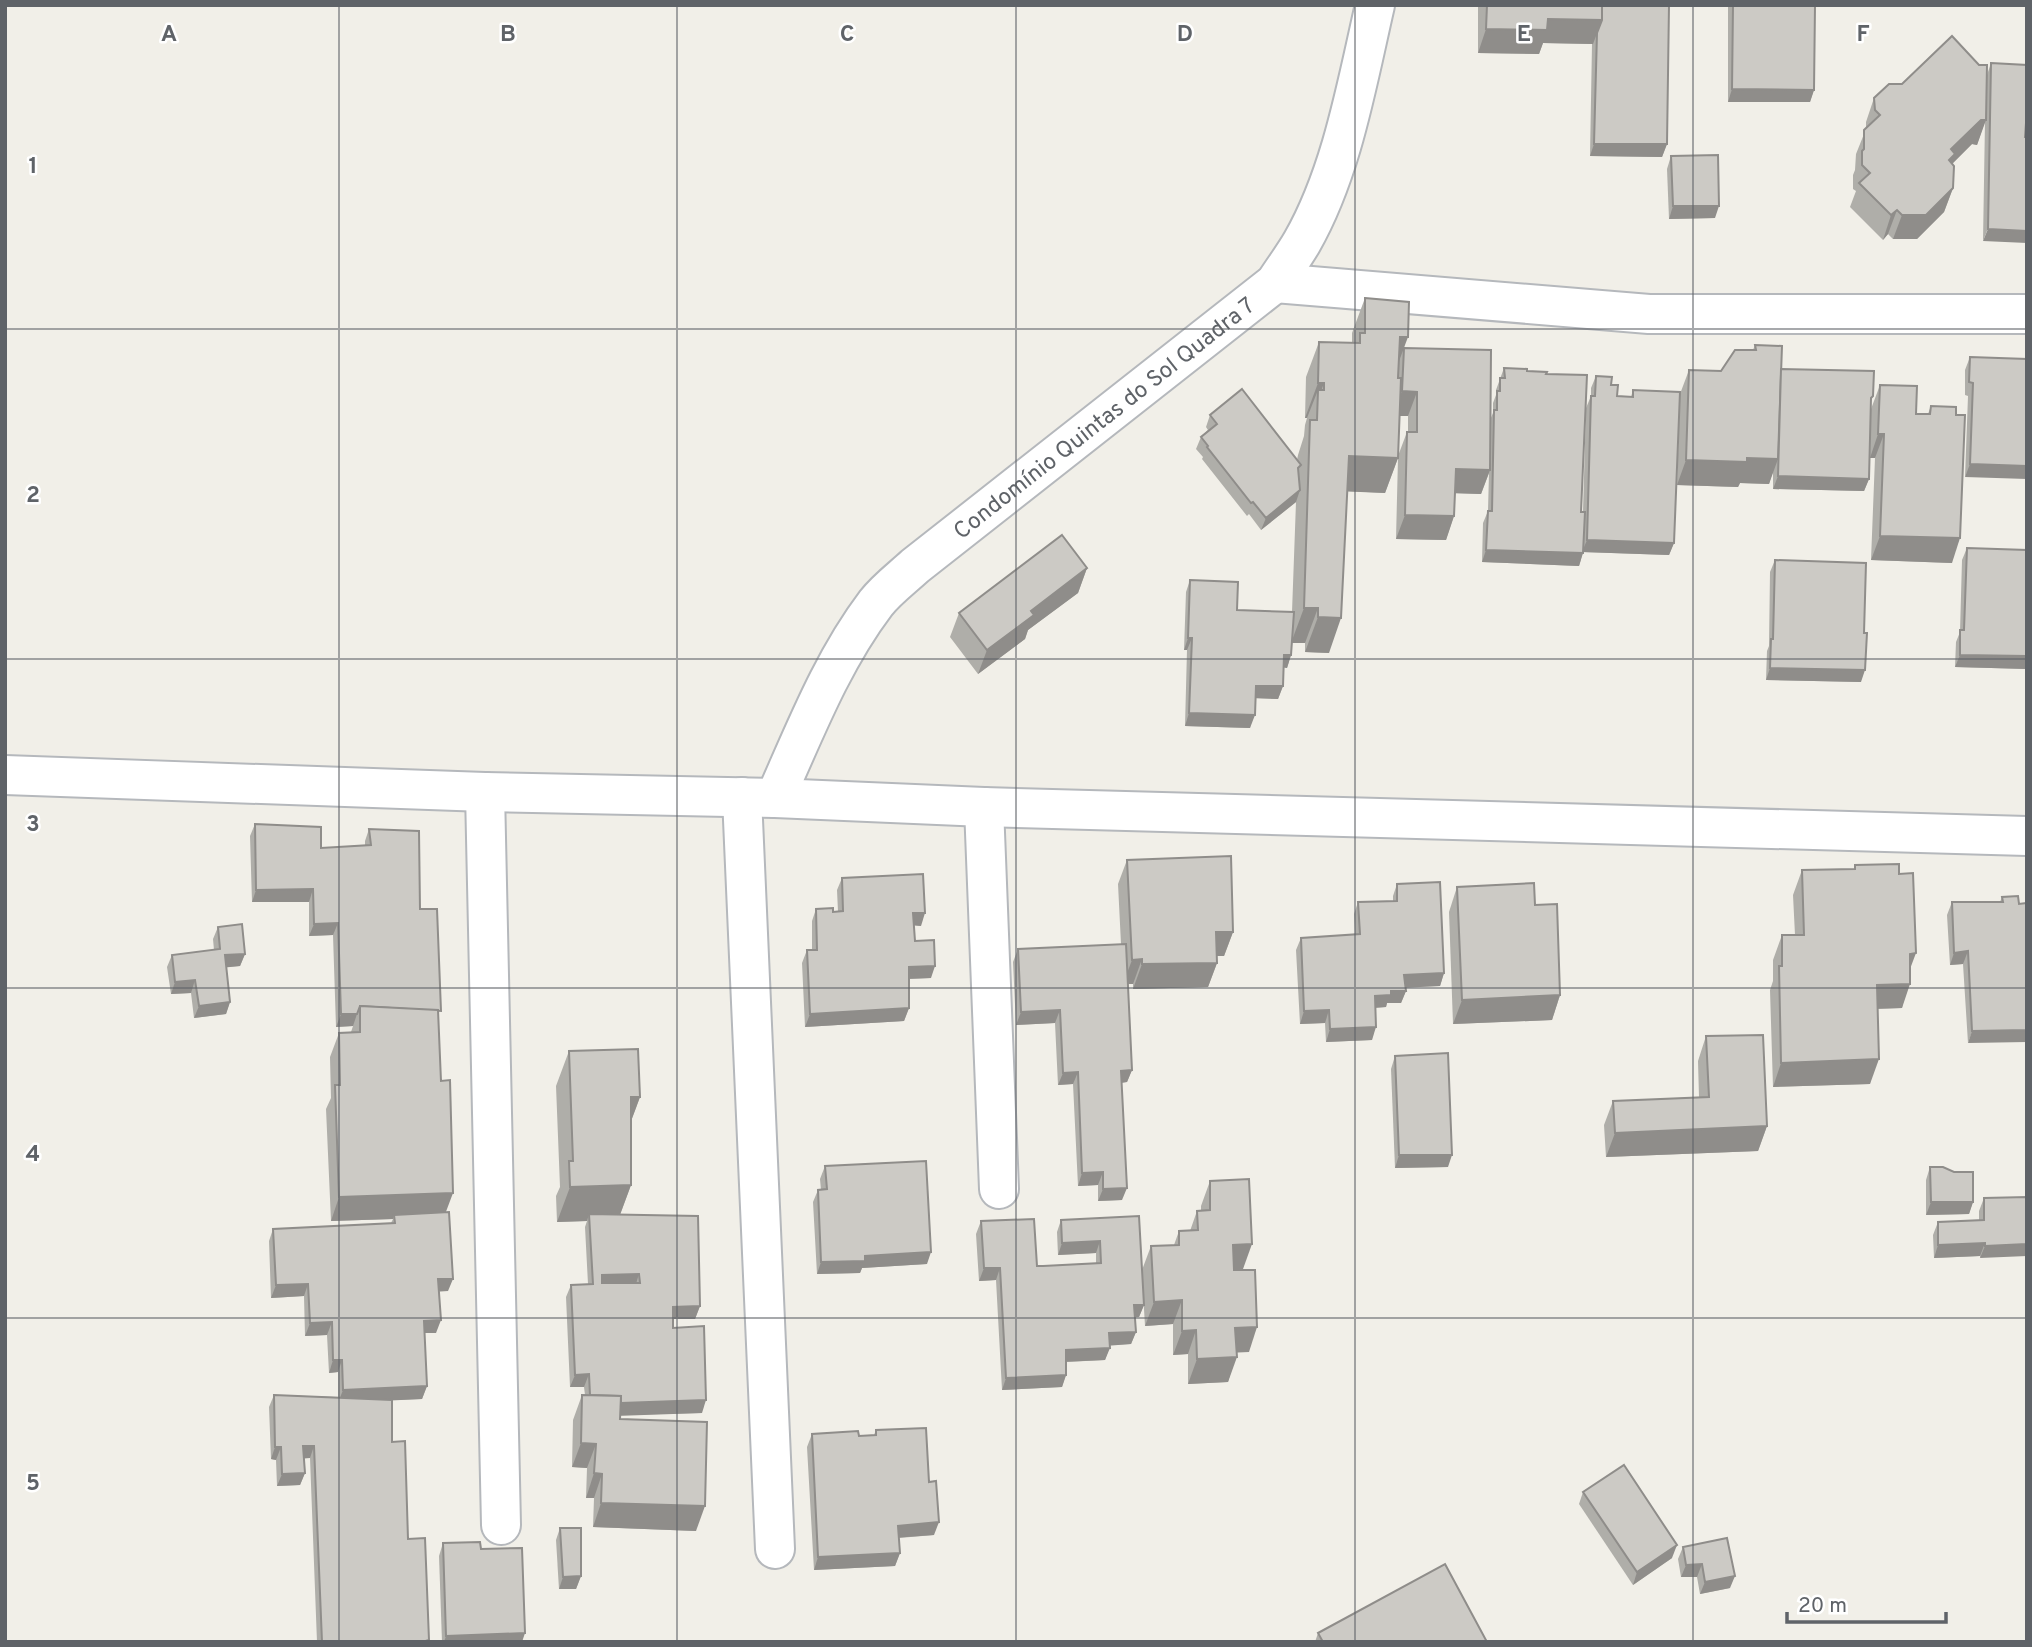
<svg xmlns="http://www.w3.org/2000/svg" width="2032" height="1647" viewBox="0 0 2032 1647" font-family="Overpass,sans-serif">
  <rect width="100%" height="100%" fill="#f1efe8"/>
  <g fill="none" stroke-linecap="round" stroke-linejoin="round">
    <defs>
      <g id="minor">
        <polyline points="1275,283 1649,314 2027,314"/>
        <polyline points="5,775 485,792 775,798 984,807 2027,836"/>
        <polyline points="485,792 501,1525"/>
        <polyline points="742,797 775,1549"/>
        <path id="s1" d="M775,798c30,-67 57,-137 101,-195 11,-14 26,-25 39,-37l360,-283c9,-14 19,-27 27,-41 40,-70 55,-159 73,-237"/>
        <polyline points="984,807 999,1189"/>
      </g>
    </defs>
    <use href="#minor" stroke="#b5b8bc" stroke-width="42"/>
    <use href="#minor" stroke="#fff" stroke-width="38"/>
  </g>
  <g fill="#afaea9" fill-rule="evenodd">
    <polygon points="1478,5 1669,5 1667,144 1662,157 1590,156 1592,44 1543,43 1539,54 1478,53"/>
    <polygon points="1728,5 1815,5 1814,90 1810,102 1728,102"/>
    <polygon points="1991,63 2025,135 1983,241 1985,121 1977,145 1972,144 1952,164 1953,188 1944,212 1917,239 1893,239 1888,234 1883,240 1850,207 1856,191 1853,189 1853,175 1855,170 1856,154 1866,129 1866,122 1874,98 1902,84 1987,75"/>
    <polygon points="1671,156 1715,218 1669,219 1667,169"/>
    <path d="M1365,298l39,50 86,72 3,-7v-10l3,-8v-5l8,-22 42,6 35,138h2l3,-104 5,-12v-8l5,-12 15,9 6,11 14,1 2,-7 41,153 -5,12 -86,-3 -4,14 -97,-4 1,-39 5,-12 1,-38 -8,21 -26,-1 -1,23 -8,24 -50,-1 2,-81 -13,35 -38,-2 -18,162 -24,-1v-9h-13l-1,12 -4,13 -3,-1 -1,19 -5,13 -23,-1 -5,30 -65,-2 2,-76h-3l2,-58 4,-12 47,30 55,2 4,-110 -35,28 -12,-16 -2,2 -45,-57 1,-2 -7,-8 5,-12 7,-7 -2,-3 4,-12 87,45 1,-5 6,-19 1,-11 2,-7h-2l1,-41 13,-35 33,1v-10zM1400,416h8v16h-1l-9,24z"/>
    <polygon points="1755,345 1781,369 1873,396 1871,401 1869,479 1864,491 1773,489 1773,471 1769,484 1740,483 1738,487 1677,485 1680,394 1689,370 1721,371 1753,350"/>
    <polygon points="1970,357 2027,359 1965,477 1968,396 1965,395 1965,370"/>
    <polygon points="1880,385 1916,414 1928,414 1931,406 1956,415 1952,563 1871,560 1875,458 1870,458 1871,409"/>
    <polygon points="1967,548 2027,550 2027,669 1955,667 1956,642 1960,632 1962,560"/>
    <polygon points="1775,560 1861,682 1766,680 1767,651 1769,646 1770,572"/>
    <polygon points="1087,568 1078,593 1028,630 1025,639 978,674 950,637 959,613"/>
    <polygon points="255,824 321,848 365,845 365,841 369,829 420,909 438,1018 446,1212 448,1291 438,1291 436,1333 424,1333 427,1386 422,1399 392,1400 392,1442 408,1539 428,1642 317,1642 310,1458 304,1458 305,1473 300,1485 277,1486 276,1460 271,1459 269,1407 274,1395 338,1397 338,1372 329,1373 327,1335 305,1336 304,1296 271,1298 269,1241 273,1229 391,1223 393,1219 331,1221 326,1109 331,1098 330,1057 339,1033 351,1032 353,1026 336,1027 333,935 309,936 309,902 252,902 250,836"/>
    <polygon points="1127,860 1233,932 1224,956 1217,956 1217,963 1208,987 1133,989 1133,984 1128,984 1132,1070 1127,1082 1122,1083 1122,1200 1098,1201 1098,1185 1078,1186 1073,1084 1058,1085 1055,1023 1016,1025 1013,962 1018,949 1121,944 1118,884"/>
    <polygon points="1855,865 1910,969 1902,1008 1877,1009 1870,1084 1773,1087 1770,990 1773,981 1773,960 1782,935 1795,935 1793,895 1802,870 1854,869"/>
    <polygon points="842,878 921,926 914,925 915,941 931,978 909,979 909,1008 904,1021 805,1027 802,963 807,950 812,950 812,921 816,909 833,912 838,912 837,890"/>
    <polygon points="1397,884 1444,973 1440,986 1405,987 1406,991 1401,1003 1387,1003 1386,1007 1375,1008 1372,1040 1326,1042 1325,1023 1300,1024 1296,950 1301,938 1355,935 1354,914 1358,902 1393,901 1393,896"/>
    <polygon points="1457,887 1535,905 1560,995 1552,1020 1453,1024 1449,912"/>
    <polygon points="2002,897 2019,904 1968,1043 1963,964 1950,965 1947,915 1952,902 2000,902"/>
    <polygon points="218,927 245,954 240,966 226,967 230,1002 226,1014 194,1018 191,993 171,994 167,967 172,955 214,950 213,939"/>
    <polygon points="1706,1036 1767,1126 1758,1151 1606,1157 1604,1125 1613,1101 1699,1097 1698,1061"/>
    <polygon points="569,1051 640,1097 631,1121 631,1185 620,1215 700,1306 695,1319 673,1319 673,1328 702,1413 620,1415 620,1419 696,1531 593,1527 594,1498 586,1498 587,1468 572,1467 573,1420 582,1395 585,1395 584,1387 570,1387 566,1297 571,1285 588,1284 585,1227 587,1221 557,1222 556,1196 560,1187 556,1086"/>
    <polygon points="1395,1056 1448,1167 1395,1168 1391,1069"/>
    <polygon points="825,1166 927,1264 862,1268 860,1273 817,1274 813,1202 818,1190 821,1190 820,1179"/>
    <polygon points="1930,1167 1973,1202 1969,1214 1926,1215 1926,1180"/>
    <polygon points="1210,1181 1243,1269 1234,1269 1249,1352 1237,1352 1228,1382 1188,1384 1188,1354 1173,1355 1173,1324 1145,1326 1143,1292 1144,1305 1139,1317 1135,1317 1136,1332 1131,1344 1110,1345 1105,1360 1066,1362 1066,1375 1062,1387 1002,1390 996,1280 979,1281 976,1234 981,1221 1037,1266 1096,1263 1096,1253 1058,1255 1057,1232 1061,1220 1139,1216 1142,1270 1151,1246 1174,1245 1179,1231 1190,1231 1197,1211 1201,1211 1201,1206"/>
    <polygon points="2027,1197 1980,1258 1980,1256 1934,1258 1933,1235 1938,1222 1979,1221 1979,1211 1984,1198"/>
    <polygon points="876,1430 929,1482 934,1535 899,1538 900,1553 895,1566 814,1570 807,1447 812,1434 859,1436 874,1435"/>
    <polygon points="1583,1492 1672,1558 1633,1585 1579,1504"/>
    <polygon points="560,1528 581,1576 576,1589 559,1589 556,1540"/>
    <polygon points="443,1543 481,1549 522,1642 442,1642 439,1556"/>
    <polygon points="1683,1547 1730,1588 1700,1594 1697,1577 1681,1577 1678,1559"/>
    <polygon points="1318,1633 1487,1642 1315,1642"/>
  </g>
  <g fill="#8f8d8a">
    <polygon points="1548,19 1602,20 1593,44 1543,43 1539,54 1478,53 1486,29"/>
    <polygon points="1732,89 1814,90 1810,102 1728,102"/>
    <polygon points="1981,120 1986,120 1977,145 1972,144 1951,165 1947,178 1951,149"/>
    <polygon points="1594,144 1667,144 1662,157 1590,156"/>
    <polygon points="1953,188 1944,212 1917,239 1893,239 1902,215"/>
    <polygon points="1673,206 1719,206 1715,218 1669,219"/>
    <polygon points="1897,210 1888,234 1883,240 1891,215"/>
    <polygon points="1988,229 2027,231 2027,243 1983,241"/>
    <polygon points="1400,337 1408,337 1395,372"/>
    <polygon points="1318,383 1324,383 1317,402 1318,390 1307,418 1305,418"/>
    <polygon points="1402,391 1417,392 1408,416 1393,416"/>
    <polygon points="1878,434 1884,434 1875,458 1870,458"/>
    <polygon points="1349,456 1398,458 1385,493 1336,491"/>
    <polygon points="1747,458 1778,459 1769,484 1740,483 1738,487 1677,485 1686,460"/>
    <polygon points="1970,464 2027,466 2027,479 1965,477"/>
    <polygon points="1456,469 1490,470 1481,494 1447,493"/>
    <polygon points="1778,476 1869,479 1864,491 1773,489"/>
    <polygon points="1300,490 1296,502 1261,530 1266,518"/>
    <polygon points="1405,515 1454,516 1446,540 1396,539"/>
    <polygon points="1880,536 1960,538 1952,563 1871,560"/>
    <polygon points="1587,540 1674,543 1669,555 1582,552"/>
    <polygon points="1486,550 1583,553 1579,566 1482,562"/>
    <polygon points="1087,568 1078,593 1028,630 1025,639 978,674 987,650 1031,611"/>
    <polygon points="1304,608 1318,608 1305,643 1291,643"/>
    <polygon points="1318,617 1341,618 1329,653 1305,652"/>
    <polygon points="1188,638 1192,638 1187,650 1184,650"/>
    <polygon points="1284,655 1291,655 1287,668 1280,667"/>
    <polygon points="1960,655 2027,656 2027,669 1955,667"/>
    <polygon points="1770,668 1865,670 1861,682 1766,680"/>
    <polygon points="1256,686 1283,686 1278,699 1251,698"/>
    <polygon points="1189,713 1255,715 1250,728 1185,726"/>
    <polygon points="313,889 309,902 252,902 256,890"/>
    <polygon points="913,913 925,913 921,926 909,925"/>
    <polygon points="338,923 333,935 309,936 314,924"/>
    <polygon points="1216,932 1233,932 1224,956 1208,956"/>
    <polygon points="1968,951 1963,964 1950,965 1954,953"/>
    <polygon points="1916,953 1907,977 1910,954"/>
    <polygon points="245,954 240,966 220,968 225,955"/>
    <polygon points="1142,959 1133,984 1123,984 1132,960"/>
    <polygon points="1217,963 1208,987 1133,989 1142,964"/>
    <polygon points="935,966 931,978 904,979 909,967"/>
    <polygon points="1444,973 1440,986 1400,988 1404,975"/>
    <polygon points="195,980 191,993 171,994 175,982"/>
    <polygon points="1910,984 1902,1008 1868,1009 1877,985"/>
    <polygon points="1391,991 1406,991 1401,1003 1387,1003 1386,1007 1370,1008 1375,996"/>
    <polygon points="1560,995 1552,1020 1453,1024 1462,1000"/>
    <polygon points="230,1002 226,1014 194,1018 199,1006"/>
    <polygon points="909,1008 904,1021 805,1027 810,1014"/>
    <polygon points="1060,1010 1055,1023 1016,1025 1021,1012"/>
    <polygon points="1329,1010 1325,1023 1300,1024 1304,1011"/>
    <polygon points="341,1014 357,1014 353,1026 336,1027"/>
    <polygon points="1376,1027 1372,1040 1326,1042 1330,1029"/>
    <polygon points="2027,1030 2027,1042 1968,1043 1972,1031"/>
    <polygon points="1879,1059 1870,1084 1773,1087 1781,1063"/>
    <polygon points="1132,1070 1127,1082 1117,1083 1121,1071"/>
    <polygon points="1078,1072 1073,1084 1058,1085 1063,1073"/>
    <polygon points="631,1097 640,1097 627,1132"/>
    <polygon points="1767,1126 1758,1151 1606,1157 1615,1133"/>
    <polygon points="1399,1155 1452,1155 1448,1167 1395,1168"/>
    <polygon points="1103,1172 1098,1185 1078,1186 1082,1173"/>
    <polygon points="631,1185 618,1220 589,1214 587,1221 557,1222 570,1187"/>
    <polygon points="1127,1188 1122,1200 1098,1201 1103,1189"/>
    <polygon points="453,1193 444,1217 394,1215 393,1219 331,1221 339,1197"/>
    <polygon points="1931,1202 1973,1202 1969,1214 1926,1215"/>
    <polygon points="1100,1241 1096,1253 1058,1255 1062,1243"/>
    <polygon points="1985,1243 1980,1256 1934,1258 1938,1245"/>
    <polygon points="1252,1244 1243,1269 1224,1270 1233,1245"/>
    <polygon points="2027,1244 2027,1256 1980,1258 1985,1246"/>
    <polygon points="931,1252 927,1264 862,1268 860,1273 817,1274 821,1262 865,1256"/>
    <polygon points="984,1268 1000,1268 996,1280 979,1281"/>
    <polygon points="639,1274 635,1287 597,1288 602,1275"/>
    <polygon points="438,1279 453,1279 448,1291 433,1292"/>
    <polygon points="308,1284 304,1296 271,1298 276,1285"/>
    <polygon points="1182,1300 1173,1324 1145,1326 1154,1302"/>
    <polygon points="1134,1305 1144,1305 1139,1317 1130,1318"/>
    <polygon points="700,1306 695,1319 669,1319 673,1307"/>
    <polygon points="441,1320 436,1333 419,1333 424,1321"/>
    <polygon points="332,1322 327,1335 305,1336 310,1323"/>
    <polygon points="1257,1327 1249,1352 1227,1353 1235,1328"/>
    <polygon points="1196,1330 1188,1354 1173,1355 1182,1331"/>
    <polygon points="1136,1332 1131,1344 1105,1346 1109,1333"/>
    <polygon points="1110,1348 1105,1360 1061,1362 1066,1350"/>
    <polygon points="1237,1357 1228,1382 1188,1384 1197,1359"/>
    <polygon points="333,1360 342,1360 338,1372 329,1373"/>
    <polygon points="589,1374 584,1387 570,1387 575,1375"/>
    <polygon points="1066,1375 1062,1387 1002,1390 1006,1378"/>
    <polygon points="427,1386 422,1399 338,1403 343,1390"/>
    <polygon points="706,1400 702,1413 586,1417 590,1404"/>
    <polygon points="581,1443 596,1444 587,1468 572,1467"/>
    <polygon points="303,1446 314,1446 310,1458 298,1459"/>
    <polygon points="275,1447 281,1447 276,1460 271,1459"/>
    <polygon points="305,1473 300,1485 277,1486 282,1474"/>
    <polygon points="594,1473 602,1474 594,1498 586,1498"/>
    <polygon points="601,1503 705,1506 696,1531 593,1527"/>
    <polygon points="939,1522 934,1535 893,1538 898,1526"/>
    <polygon points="1677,1545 1672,1558 1633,1585 1637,1572"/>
    <polygon points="900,1553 895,1566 814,1570 818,1557"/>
    <polygon points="1702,1564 1697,1577 1681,1577 1686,1565"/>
    <polygon points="581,1576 576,1589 559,1589 563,1577"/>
    <polygon points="1735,1576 1730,1588 1700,1594 1705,1582"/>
    <polygon points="525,1633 522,1642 444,1642 446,1636"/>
  </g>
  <g fill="#cccac5" stroke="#8f8d8a" stroke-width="2" fill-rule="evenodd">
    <polygon points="1487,5 1602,5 1602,20 1548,19 1547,30 1486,29"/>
    <polygon points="1602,5 1669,5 1667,144 1594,144 1597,33 1602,20"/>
    <polygon points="1733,5 1815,5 1814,90 1732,89"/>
    <polygon points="1952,36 1979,65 1987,65 1986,120 1981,120 1951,149 1955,154 1949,160 1954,166 1953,188 1926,215 1902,215 1897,210 1891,215 1859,183 1870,173 1862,165 1862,151 1864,149 1864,130 1880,115 1875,110 1874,98 1889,84 1902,84"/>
    <polygon points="1991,63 2027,65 2027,123 2026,123 2025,137 2027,137 2027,231 1988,229"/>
    <polygon points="1718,155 1719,206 1673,206 1671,156"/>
    <polygon points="1365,298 1409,302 1408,337 1400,337 1398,378 1401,378 1398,458 1349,456 1341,618 1318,617 1318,608 1304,608 1310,420 1317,420 1318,390 1324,390 1324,383 1318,383 1319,342 1360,343 1360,333 1365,333"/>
    <polygon points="1755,345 1782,346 1778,459 1747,458 1747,462 1686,460 1689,370 1721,371 1735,350 1756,350"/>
    <polygon points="1404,348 1491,350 1490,470 1456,469 1454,516 1405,515 1407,432 1417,432 1417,392 1402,391"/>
    <polygon points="1970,357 2027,359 2027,466 1970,464 1973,383 1969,382"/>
    <polygon points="1504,368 1527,369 1527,371 1547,372 1546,374 1587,375 1581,512 1585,512 1583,553 1486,550 1488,511 1492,511 1494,410 1497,410 1497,391 1500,391 1500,378 1505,378"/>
    <polygon points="1781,369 1874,371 1873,396 1871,398 1869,479 1778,476"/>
    <polygon points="1596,376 1612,377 1611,385 1618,385 1617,396 1633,397 1633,390 1680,392 1674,543 1587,540 1591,396 1595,396"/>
    <polygon points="1880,385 1917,386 1916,414 1930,414 1931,406 1956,407 1956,415 1965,415 1960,538 1880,536 1884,434 1878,434"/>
    <polygon points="1242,389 1301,465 1298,468 1300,490 1266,518 1253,502 1251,503 1207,447 1208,446 1201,437 1217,424 1210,415"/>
    <polygon points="1062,535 1087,568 1031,611 1034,615 987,650 959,613"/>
    <polygon points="1967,548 2027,550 2027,656 1960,655 1960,630 1964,630"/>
    <polygon points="1775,560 1866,563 1864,633 1867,633 1865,670 1770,668 1771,639 1773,639"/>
    <polygon points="1190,580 1238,582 1237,610 1294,612 1291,655 1284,655 1283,686 1256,686 1255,715 1189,713 1192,638 1188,638"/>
    <polygon points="255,824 321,827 321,848 371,845 369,829 419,831 420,909 437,909 441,1011 360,1006 357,1014 341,1014 338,923 314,924 313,889 256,890"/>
    <polygon points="1231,856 1233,932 1216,932 1217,963 1142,964 1142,959 1132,960 1127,860"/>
    <polygon points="1899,864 1899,874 1913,873 1916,953 1910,954 1910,984 1877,985 1879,1059 1781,1063 1779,966 1782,966 1782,935 1804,935 1802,870 1855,869 1855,865"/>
    <polygon points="923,874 925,913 913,913 915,941 934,940 935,966 909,967 909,1008 810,1014 807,950 817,950 816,909 833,908 833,912 843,911 842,878"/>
    <polygon points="1440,882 1444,973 1404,975 1406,991 1391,991 1391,995 1375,996 1376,1027 1330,1029 1329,1010 1304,1011 1301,938 1360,934 1358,902 1397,901 1397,884"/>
    <polygon points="1534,883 1535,905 1557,904 1560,995 1462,1000 1457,887"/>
    <polygon points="2018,896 2019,904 2027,903 2027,1030 1972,1031 1968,951 1954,953 1952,902 2003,902 2002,897"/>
    <polygon points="242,924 245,954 225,955 230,1002 199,1006 195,980 175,982 172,955 220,949 218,927"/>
    <polygon points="1126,944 1132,1070 1121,1071 1127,1188 1103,1189 1103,1172 1082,1173 1078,1072 1063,1073 1060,1010 1021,1012 1018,949"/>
    <polygon points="360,1006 438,1010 441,1081 450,1080 453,1193 339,1197 335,1085 340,1085 339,1033 360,1032"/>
    <polygon points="1763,1035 1767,1126 1615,1133 1613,1101 1709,1097 1706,1036"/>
    <polygon points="638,1049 640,1097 631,1097 631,1185 570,1187 569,1161 573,1161 569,1051"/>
    <polygon points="1448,1053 1452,1155 1399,1155 1395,1056"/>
    <polygon points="926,1161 931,1252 865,1256 865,1261 821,1262 818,1190 827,1189 825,1166"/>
    <polygon points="1930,1167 1943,1167 1954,1172 1973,1172 1973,1202 1931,1202"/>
    <polygon points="1249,1179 1252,1244 1233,1245 1234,1270 1255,1270 1257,1327 1235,1328 1237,1357 1197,1359 1196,1330 1182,1331 1182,1300 1154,1302 1151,1246 1179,1245 1179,1231 1198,1230 1197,1211 1210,1210 1210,1181"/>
    <polygon points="2027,1197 2027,1244 1985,1246 1985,1243 1938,1245 1938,1222 1984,1220 1984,1198"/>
    <polygon points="449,1212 453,1279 438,1279 441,1320 424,1321 427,1386 343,1390 342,1360 333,1360 332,1322 310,1323 308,1284 276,1285 273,1229 395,1223 394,1215"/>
    <path d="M589,1214l109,2 2,90 -27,1v21l31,-2 2,74 -85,3v-7l-31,-1 -1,-21 -14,1 -4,-90 22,-1zM639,1274l1,9h-38v-8z"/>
    <polygon points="1139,1216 1144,1305 1134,1305 1136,1332 1109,1333 1110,1348 1066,1350 1066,1375 1006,1378 1000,1268 984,1268 981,1221 1034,1219 1037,1266 1043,1266 1101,1263 1100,1241 1062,1243 1061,1220"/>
    <polygon points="274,1395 392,1400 392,1442 405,1441 408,1539 425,1538 429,1640 422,1642 322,1642 314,1446 303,1446 305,1473 282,1474 281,1447 275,1447"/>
    <polygon points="582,1395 621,1396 620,1419 707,1422 705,1506 601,1503 602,1474 594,1473 596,1444 581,1443"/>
    <polygon points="926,1428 929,1482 936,1481 939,1522 898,1526 900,1553 818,1557 812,1434 858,1431 859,1436 876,1435 876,1430"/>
    <polygon points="1624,1465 1677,1545 1637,1572 1583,1492"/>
    <polygon points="560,1528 581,1528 581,1576 563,1577"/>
    <polygon points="1727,1538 1735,1576 1705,1582 1702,1564 1686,1565 1683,1547"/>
    <polygon points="480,1542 481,1549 522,1548 525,1633 446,1636 443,1543"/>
    <polygon points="1445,1564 1487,1642 1323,1642 1318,1633"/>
  </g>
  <path fill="none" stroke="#5f6368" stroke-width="2" stroke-opacity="0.55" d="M339,5v1637M677,5v1637M1016,5v1637M1355,5v1637M1693,5v1637M5,329h2022M5,659h2022M5,988h2022M5,1318h2022"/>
  <g text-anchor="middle" stroke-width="5" stroke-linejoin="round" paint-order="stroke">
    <g font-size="23" fill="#5f6368" stroke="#fff">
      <text dy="8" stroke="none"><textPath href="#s1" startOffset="514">Condomínio Quintas do Sol Quadra 7</textPath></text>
    </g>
  </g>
  <g font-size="23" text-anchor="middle" font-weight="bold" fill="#5f6368" stroke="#fff" stroke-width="5" stroke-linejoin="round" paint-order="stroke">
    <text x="169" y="41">A</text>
    <text x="508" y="41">B</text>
    <text x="847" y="41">C</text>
    <text x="1185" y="41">D</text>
    <text x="1524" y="41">E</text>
    <text x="1863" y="41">F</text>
    <text x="33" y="173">1</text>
    <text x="33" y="502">2</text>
    <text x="33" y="831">3</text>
    <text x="33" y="1161">4</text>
    <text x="33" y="1490">5</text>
  </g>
  <rect width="2032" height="1647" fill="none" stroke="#5f6368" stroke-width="14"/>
  <path d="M1787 1612v10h159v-10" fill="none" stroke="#5f6368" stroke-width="3.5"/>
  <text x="1798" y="1612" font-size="21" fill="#5f6368" stroke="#ffffff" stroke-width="5" paint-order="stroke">20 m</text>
</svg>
